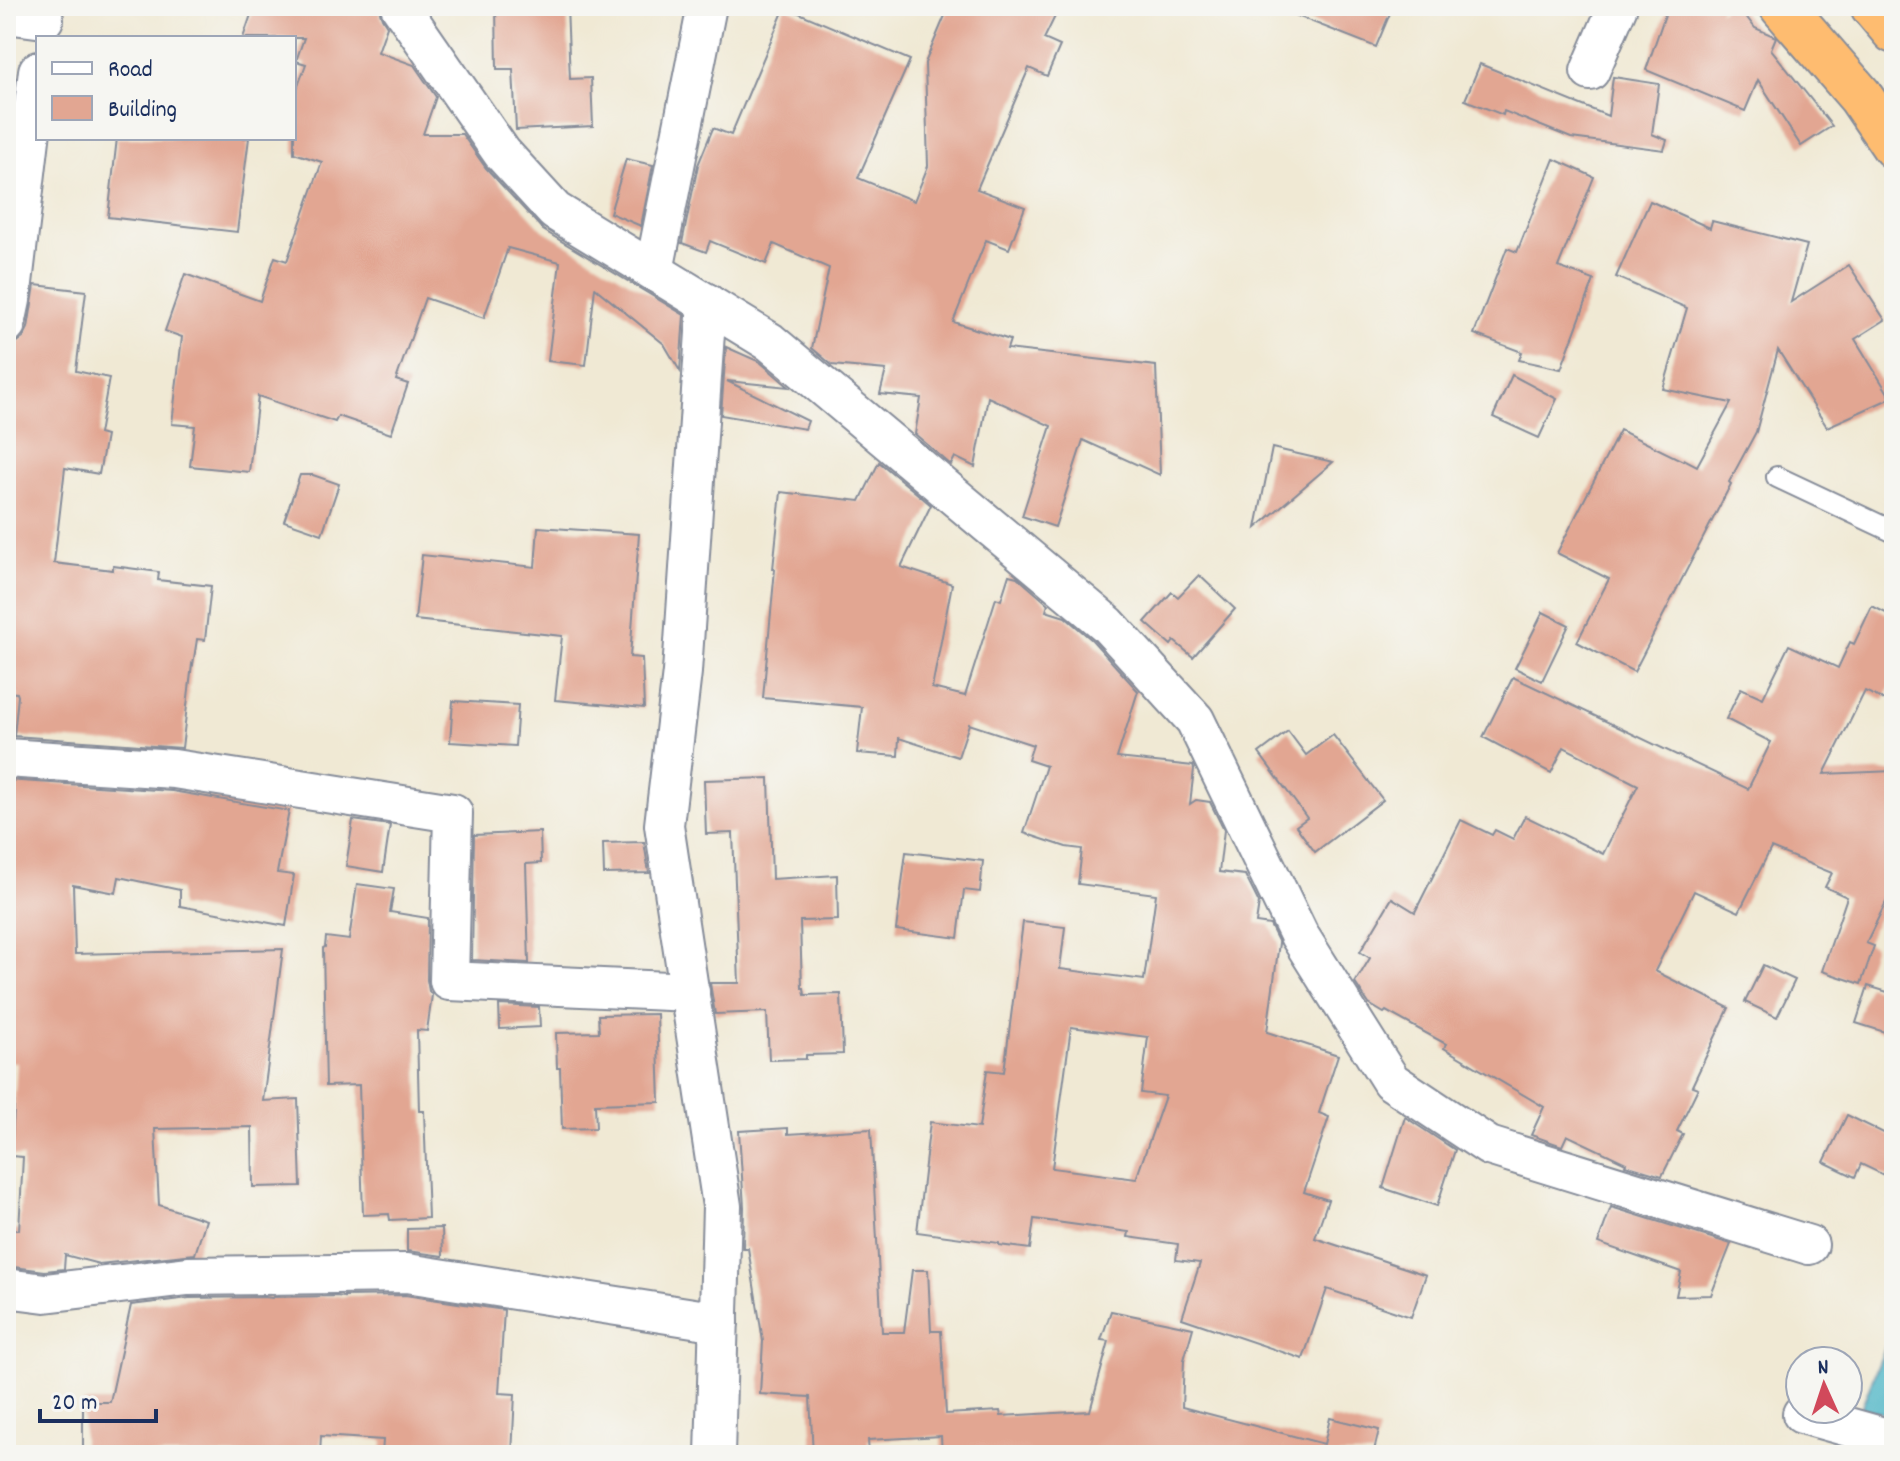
<svg xmlns="http://www.w3.org/2000/svg" width="1900" height="1461" viewBox="0 0 1900 1461" font-family="Dekko,sans-serif">
  <rect width="100%" height="100%" fill="#f6f6f2"/>
  <filter id="ink" filterUnits="userSpaceOnUse"><feTurbulence type="fractalNoise" baseFrequency=".0125" numOctaves="2"/><feDisplacementMap in="SourceGraphic" scale="16" xChannelSelector="R" yChannelSelector="G"/><feConvolveMatrix kernelMatrix="1 2 1 2 8 2 1 2 1" color-interpolation-filters="sRGB"/></filter>
  <filter id="wash" filterUnits="userSpaceOnUse"><feTurbulence type="fractalNoise" baseFrequency=".006" numOctaves="4" result="noise"/><feDisplacementMap in="SourceGraphic" scale="32" xChannelSelector="R" yChannelSelector="G"/><feGaussianBlur stdDeviation="1.8" result="paint"/><feColorMatrix in="noise" values="0 0 0 0 0 0 0 0 0 0 0 0 0 0 0 0 0 1.4 0 .05"/><feComposite in="paint" operator="in"/></filter>
  <g filter="url(#wash)">
    <rect width="100%" height="100%" fill="#f0e9d4"/>
    <polygon fill="#47b3c5" stroke="#317192" stroke-width="2" points="1894,1325 1894,1416 1861,1408"/>
    <g id="blocks">
      <g fill="#e2a692" fill-rule="evenodd">
        <polygon points="254,6 378,6 382,18 387,26 378,52 414,65 436,97 423,134 462,134 486,168 543,230 684,315 680,371 664,344 595,288 586,365 548,361 560,262 508,248 484,318 425,298 396,380 408,384 391,434 338,416 335,422 258,396 249,472 190,466 195,426 172,424 182,337 165,331 185,274 260,301 275,257 287,261 322,162 294,153 294,97 306,64 296,61 304,38 243,38"/>
        <polygon points="496,6 567,6 570,79 591,78 593,126 516,130 513,69 497,69"/>
        <polygon points="949,6 1060,6 1044,39 1060,46 1047,76 1029,68 977,189 1025,207 1009,249 986,240 953,322 1010,340 1007,349 1156,366 1160,475 1083,440 1055,527 1022,516 1051,426 988,397 975,467 955,457 951,465 915,434 921,398 880,394 886,370 832,365 812,348 829,268 774,244 766,264 710,241 706,252 682,243 698,165 713,128 731,135 785,7 910,60 858,178 914,201 928,166 925,63"/>
        <polygon points="1277,6 1393,6 1376,47 1277,8"/>
        <polygon points="1668,6 1721,6 1719,12 1727,6 1738,6 1755,28 1776,37 1771,49 1832,126 1801,146 1758,80 1745,111 1646,70"/>
        <polygon points="1480,64 1608,116 1613,77 1659,84 1652,134 1667,140 1664,150 1571,138 1504,111 1503,115 1465,100"/>
        <polygon points="117,138 249,138 237,232 108,217"/>
        <polygon points="626,159 653,165 641,226 610,213"/>
        <polygon points="1554,159 1594,177 1558,267 1594,280 1561,369 1519,360 1522,352 1474,334 1507,248 1517,252"/>
        <polygon points="1650,201 1710,228 1712,221 1807,245 1791,302 1849,265 1885,320 1855,339 1891,398 1827,427 1778,350 1756,432 1729,482 1731,484 1634,672 1577,642 1609,579 1557,553 1620,430 1683,461 1684,459 1697,466 1731,403 1663,389 1687,308 1616,277"/>
        <polygon points="35,285 86,291 76,371 109,378 99,434 106,436 99,474 65,468 54,563 113,570 113,566 159,572 158,580 211,586 205,640 197,639 193,665 192,664 182,748 14,736 18,696 17,693 6,692 6,424 16,343 23,338 28,328"/>
        <polygon points="726,347 760,362 789,387 727,381 808,421 805,429 721,415"/>
        <polygon points="1512,375 1557,399 1539,438 1493,417"/>
        <polygon points="1272,448 1333,462 1256,528"/>
        <path d="M879,462l52,43 -30,62 51,17 -20,104 33,8 31,-98 5,2 8,-25 8,2 31,27 -2,7 19,6 27,23 46,51 -21,67 76,8 1,3 -4,35 6,-4 14,2 14,28 -5,42 26,3 14,28 -3,20 14,2 9,18 -12,89 71,23 -19,58 10,4 -25,75 24,8 -13,38 111,37 -15,42 -84,-28 -24,70 -121,-41 18,-55 -24,-3 2,-16 -50,-7 1,-5 -95,-13 -4,30 -31,-4v-2l-82,-11 13,-110 49,6 8,-58 17,2 19,-150 42,5 -5,42 84,11 12,-86 -78,-10 4,-35 -16,-2 -42,-14 22,-67 -18,-6 5,-15 -64,-21 -11,33 -59,-19 -1,18 -41,-3 5,-46 -99,-9 12,-129h-2l8,-77 79,9zM1071,1027l77,10 -7,56 24,3 -29,83 -84,-11z"/>
        <polygon points="300,475 313,475 339,484 322,534 284,521"/>
        <polygon points="538,527 639,534 630,657 642,658 644,708 555,700 562,636 415,620 422,555 535,567"/>
        <polygon points="1199,575 1235,609 1193,657 1174,641 1171,645 1145,622 1172,592 1178,597"/>
        <polygon points="1872,606 1894,617 1894,679 1884,700 1865,691 1824,774 1894,771 1894,886 1866,943 1874,946 1861,984 1822,971 1847,897 1825,887 1832,873 1771,848 1739,912 1694,891 1655,971 1729,1008 1692,1086 1698,1088 1677,1131 1683,1134 1662,1176 1625,1165 1626,1163 1567,1135 1562,1146 1531,1135 1544,1107 1444,1048 1446,1044 1386,1011 1384,1013 1369,1004 1355,983 1370,958 1360,952 1392,898 1415,912 1461,820 1492,835 1495,830 1513,839 1525,816 1603,854 1638,785 1564,747 1551,773 1483,737 1513,677 1748,789 1771,742 1726,719 1741,688 1763,698 1789,645 1838,668 1850,642 1854,644"/>
        <polygon points="1543,612 1569,625 1542,681 1515,668"/>
        <polygon points="453,701 518,705 515,746 450,742"/>
        <polygon points="1288,731 1306,755 1333,735 1383,800 1315,852 1296,826 1307,818 1259,753"/>
        <polygon points="769,778 772,879 837,875 838,920 800,921 802,988 804,988 805,995 841,994 843,1054 806,1055 806,1059 769,1060 767,1012 715,1014 710,983 739,983 733,833 706,834 704,780"/>
        <polygon points="6,780 172,791 289,811 277,873 294,875 286,926 180,906 180,890 119,877 116,893 73,885 75,954 283,949 263,1101 298,1099 301,1186 253,1187 252,1127 155,1129 159,1205 206,1220 195,1254 99,1264 65,1255 64,1269 45,1271 6,1266 6,1230 19,1230 23,1157 11,1156 17,1062 11,1062 10,988 6,988"/>
        <polygon points="353,820 390,825 383,872 346,866"/>
        <polygon points="540,832 541,863 526,864 529,963 472,960 474,835"/>
        <polygon points="644,842 649,873 604,874 603,843"/>
        <polygon points="906,852 983,861 980,892 964,890 958,938 896,930"/>
        <polygon points="357,884 394,889 390,912 428,918 427,980 429,991 432,995 427,1031 417,1030 419,1111 424,1111 428,1218 390,1220 389,1214 363,1215 359,1085 326,1086 323,948 325,947 326,937 349,940"/>
        <polygon points="1763,965 1795,980 1777,1017 1745,1002"/>
        <polygon points="1868,986 1894,994 1894,1035 1856,1023"/>
        <polygon points="499,1005 539,1007 540,1027 500,1029"/>
        <polygon points="657,1014 660,1102 595,1104 596,1128 562,1129 560,1068 557,1068 556,1033 599,1032 598,1015"/>
        <polygon points="1847,1115 1894,1138 1894,1180 1861,1164 1855,1177 1824,1162"/>
        <polygon points="1405,1117 1455,1150 1437,1206 1383,1188"/>
        <polygon points="788,1128 788,1134 871,1129 882,1332 904,1332 912,1270 928,1270 931,1331 941,1331 946,1414 1000,1411 1001,1416 1090,1411 1109,1341 1101,1340 1111,1311 1193,1328 1184,1360 1182,1407 1324,1444 1330,1418 1379,1430 1373,1455 942,1455 941,1436 868,1440 869,1455 813,1455 810,1397 760,1394 763,1341 748,1248 743,1248 744,1207 739,1131"/>
        <polygon points="1611,1207 1731,1244 1711,1295 1676,1296 1681,1272 1598,1243"/>
        <polygon points="442,1228 443,1256 407,1251 407,1229"/>
        <polygon points="405,1295 504,1310 499,1393 515,1394 512,1455 382,1455 383,1440 321,1436 320,1455 83,1455 83,1402 110,1402 131,1305 189,1298 265,1297 272,1298 273,1297 337,1296 344,1297 344,1296"/>
      </g>
    </g>
  </g>
  <g filter="url(#ink)">
    <use href="#blocks" fill-opacity="0" stroke="#868c99" stroke-width="2"/>
    <g fill="none" stroke-linecap="round" stroke-linejoin="round">
      <defs>
        <polyline id="lane" points="1777,477 1894,532"/>
        <g id="street">
          <polyline points="400,6 502,153 555,211 770,342 1107,624 1195,720 1299,935 1391,1081 1489,1146 1809,1245"/>
          <polyline points="6,14 44,19"/>
          <polyline points="1590,71 1618,6"/>
          <polyline points="654,271 707,6"/>
          <polyline points="707,303 682,672 664,825 722,1206 715,1455"/>
          <polyline points="6,324 11,300 38,71"/>
          <polyline points="6,758 174,769 453,813 449,981 690,992"/>
          <polyline points="6,1288 45,1293 188,1276 407,1273 719,1322"/>
          <polyline points="1802,1414 1894,1440"/>
        </g>
        <g id="highway">
          <polyline points="1782,6 1860,96 1894,146"/>
          <polyline points="1873,6 1894,31"/>
        </g>
      </defs>
      <use href="#lane" stroke="#868c99" stroke-width="24"/>
      <use href="#street" stroke="#868c99" stroke-width="42"/>
      <use href="#highway" stroke="#868c99" stroke-width="48"/>
      <use href="#lane" stroke="#fff" stroke-width="20"/>
      <use href="#street" stroke="#fff" stroke-width="38"/>
      <use href="#highway" stroke="#febc70" stroke-width="44"/>
    </g>
  </g>
  <rect width="1900" height="1461" fill="none" stroke="#f6f6f2" stroke-width="32"/>
  <rect x="36" y="36" width="260" height="104" fill="#f6f6f2" stroke="#9ea6b7" stroke-width="2"/>
  <rect x="52" y="62" width="40" height="12" fill="#ffffff" stroke="#9ea6b7" stroke-width="2"/>
  <text x="108" y="76" font-size="24" fill="#1b2f5e">Road</text>
  <rect x="52" y="96" width="40" height="24" fill="#e2a692" stroke="#9ea6b7" stroke-width="2"/>
  <text x="108" y="116" font-size="24" fill="#1b2f5e">Building</text>
  <g transform="translate(1824 1385) rotate(357)"><circle r="38" fill="#f6f6f2" stroke="#9ea6b7" stroke-width="2"/>
  <path d="M0-6L14 30L0 20L-14 30Z" fill="#d1495b"/>
  <text y="-12" font-size="22" font-weight="bold" text-anchor="middle" fill="#1b2f5e">N</text>
  </g>
  <path d="M40 1409v12h116v-12" fill="none" stroke="#1b2f5e" stroke-width="4"/>
  <text x="52" y="1409" font-size="24" fill="#1b2f5e" stroke="#f6f6f2" stroke-width="6" paint-order="stroke">20 m</text>
</svg>
